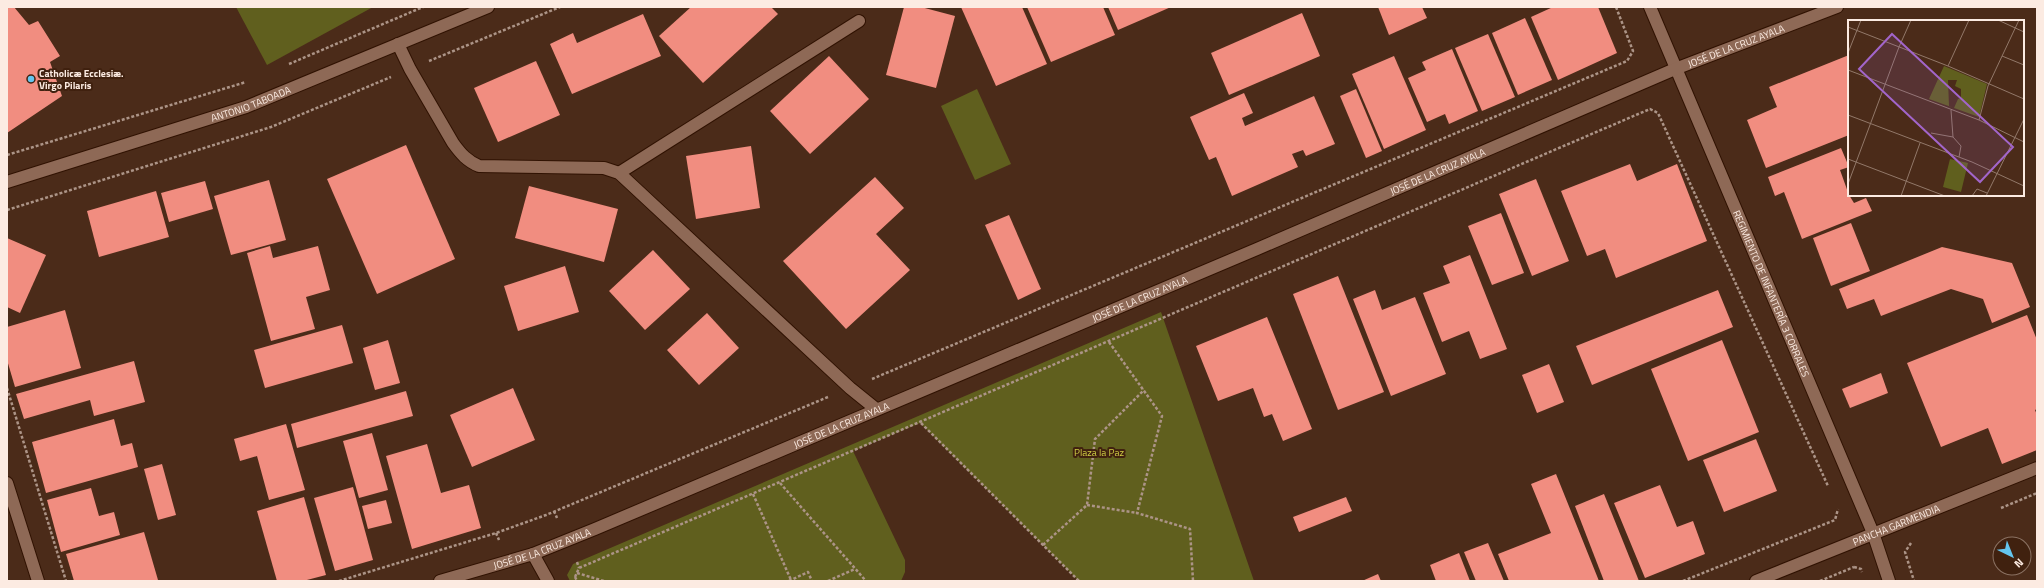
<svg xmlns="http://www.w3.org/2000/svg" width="2044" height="588" viewBox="0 0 2044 588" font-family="'Titillium Web',sans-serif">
  <rect width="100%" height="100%" fill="#4b2b19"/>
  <g fill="#605f1e">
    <polygon points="236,7 373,7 267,65"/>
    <polygon points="977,89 1011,164 975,180 941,106"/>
    <polygon points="1161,312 1254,581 1079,581 920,423 853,451 905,560 905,572 901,581 570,581 567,575 573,564"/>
  </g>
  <g fill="#f18d80">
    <polygon points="7,7 14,7 29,25 38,21 60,56 50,62 62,96 7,133"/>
    <polygon points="691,7 771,7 778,14 703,83 659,36"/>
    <polygon points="904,7 921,7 955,16 936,88 886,75"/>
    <polygon points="961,7 1022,7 1047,64 996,86"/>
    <polygon points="1027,7 1103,7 1115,35 1051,62"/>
    <polygon points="1108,7 1171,7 1118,30"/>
    <polygon points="1378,7 1422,7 1427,18 1389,35"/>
    <polygon points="1553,7 1598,7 1617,53 1558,80 1531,17"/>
    <polygon points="1302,13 1320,56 1229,95 1211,53"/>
    <polygon points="643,14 661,56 572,94 550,44 573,33 577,43"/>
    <polygon points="1525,18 1552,80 1518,95 1492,33"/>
    <polygon points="1488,34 1515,97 1482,111 1455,48"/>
    <polygon points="1452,49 1478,111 1449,124 1445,114 1427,122 1408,78 1426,70 1422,62"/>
    <polygon points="1849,55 1849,135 1766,168 1747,120 1777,107 1769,87"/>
    <polygon points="829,56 869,99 810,154 770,111"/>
    <polygon points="1394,56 1426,130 1384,149 1352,74"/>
    <polygon points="536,61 560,115 498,142 474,88"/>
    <polygon points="1356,89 1382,151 1366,158 1340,96"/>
    <polygon points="1244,93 1253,113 1242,118 1245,126 1314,96 1335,144 1306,156 1303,150 1292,154 1298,167 1232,196 1216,157 1209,160 1190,117"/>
    <polygon points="406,145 455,259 377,294 327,179"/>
    <polygon points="751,146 760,208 696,219 686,156"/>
    <polygon points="1841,148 1849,167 1840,170 1849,195 1854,203 1866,198 1872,211 1802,239 1784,192 1775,196 1768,177"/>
    <polygon points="1630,164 1637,181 1677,164 1707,241 1616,278 1605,249 1587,256 1561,191"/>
    <polygon points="875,177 904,208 876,234 910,270 846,329 783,261"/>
    <polygon points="1536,179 1569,261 1532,276 1499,194"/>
    <polygon points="269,180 286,240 231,255 214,196"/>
    <polygon points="205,181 213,209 169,222 161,193"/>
    <polygon points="529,186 618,209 604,262 515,238"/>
    <polygon points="156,191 169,237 99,257 87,211"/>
    <polygon points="1501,213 1524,273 1492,285 1468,226"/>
    <polygon points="1009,215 1041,289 1018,300 985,225"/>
    <polygon points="1851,223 1870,271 1831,286 1813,238"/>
    <polygon points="7,238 46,255 20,313 7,307"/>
    <polygon points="270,246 273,258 318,246 330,290 306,297 315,329 271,341 247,253"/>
    <polygon points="1942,247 2012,263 2030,307 1992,323 1983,299 1951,289 1881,316 1874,299 1847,309 1839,289"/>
    <polygon points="653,250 690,289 645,330 609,291"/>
    <polygon points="1470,255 1507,349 1480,359 1469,331 1442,342 1423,293 1450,283 1443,266"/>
    <polygon points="565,266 579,312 518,331 504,286"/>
    <polygon points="1338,276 1384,392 1338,410 1293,294"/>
    <polygon points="1375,290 1382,310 1415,297 1446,374 1391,396 1353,299"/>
    <polygon points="1718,290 1733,327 1592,385 1576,346"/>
    <polygon points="65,310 81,368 15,387 7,360 7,327"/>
    <polygon points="707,313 739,348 699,385 667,350"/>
    <polygon points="2027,315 2037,340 2037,409 2035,410 2037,415 2037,450 2002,464 1988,428 1941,447 1907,363"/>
    <polygon points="1267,317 1312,429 1283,441 1272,414 1264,417 1253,388 1218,401 1196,346"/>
    <polygon points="342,325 353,363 265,388 254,350"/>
    <polygon points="388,340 400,383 375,390 363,348"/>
    <polygon points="1722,340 1759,432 1688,461 1651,369"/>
    <polygon points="134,361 145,402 94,416 90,400 24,419 16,394"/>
    <polygon points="1549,364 1564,402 1537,413 1522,375"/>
    <polygon points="1881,373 1888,393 1850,408 1842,389"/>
    <polygon points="513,388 535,440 472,467 450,415"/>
    <polygon points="406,391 413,416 297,448 291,424"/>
    <polygon points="114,419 121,446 132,443 138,467 46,493 32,442"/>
    <polygon points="286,424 305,490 269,500 257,456 240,461 234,439"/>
    <polygon points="372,433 388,490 359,498 343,441"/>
    <polygon points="1756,439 1777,491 1724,512 1703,460"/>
    <polygon points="427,444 441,493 469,485 481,528 412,549 386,456"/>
    <polygon points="162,464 176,515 158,520 144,469"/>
    <polygon points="1556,474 1599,581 1509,581 1498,554 1551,533 1531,484"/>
    <polygon points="1660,485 1677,527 1693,521 1705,554 1645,578 1614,503"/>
    <polygon points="353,487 373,560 335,571 314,498"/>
    <polygon points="91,488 99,516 114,512 120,535 61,552 47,500"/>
    <polygon points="1604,494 1639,581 1604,581 1575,506"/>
    <polygon points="304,497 326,575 303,581 277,581 257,511"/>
    <polygon points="1346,497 1352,511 1299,532 1293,517"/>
    <polygon points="386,500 392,523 368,529 362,506"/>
    <polygon points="144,532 158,580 74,581 66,554"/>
    <polygon points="1488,543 1504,581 1476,581 1464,552"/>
    <polygon points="1459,553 1470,581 1436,581 1430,565"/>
    <polygon points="1378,574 1381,581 1362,581"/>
  </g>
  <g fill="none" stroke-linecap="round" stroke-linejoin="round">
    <defs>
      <g id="minor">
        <path id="s1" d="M1650,7l223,526 16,48"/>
        <path d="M398,44l12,25 43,74c8,11 14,18 26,23l125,2 15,5 231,215 26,21"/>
        <polyline points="619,173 859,21"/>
        <path id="s2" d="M7,182l239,-75 242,-100"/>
        <polyline points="7,483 38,581"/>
        <polyline points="533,554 548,581"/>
        <path id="s3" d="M440,581l93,-27 62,-25 662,-280 418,-180 162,-62"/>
        <path id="s4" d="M1756,581l281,-113"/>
      </g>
    </defs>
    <use href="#minor" stroke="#301202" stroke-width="14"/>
    <g stroke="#ac9487" stroke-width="2.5" stroke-dasharray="3 2" stroke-linecap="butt">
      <polyline points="429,61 560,7"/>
      <polyline points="289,64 423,7"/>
      <polyline points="7,155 246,82"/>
      <polyline points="7,210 271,127 391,77"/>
      <polyline points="1109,342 1162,416 1137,513 1190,529 1193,581"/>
      <polyline points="872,379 1627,61 1633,51 1616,7"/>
      <polyline points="7,388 66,581"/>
      <polyline points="921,423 1079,581"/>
      <polyline points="780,483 866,581"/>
      <polyline points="753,494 791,580"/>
      <polyline points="1087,505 1137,513"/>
      <polyline points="2001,508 2037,493"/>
      <polyline points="554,511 557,518"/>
      <polyline points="496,533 499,540"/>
      <polyline points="1911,543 1905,552 1914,581"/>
      <polyline points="1043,545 1087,505 1095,439 1144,390"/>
      <polyline points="577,562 579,568"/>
      <polyline points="1854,567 1861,569 1862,572"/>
      <polyline points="577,573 604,581"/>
      <polyline points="575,577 579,568 1650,109 1658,113 1828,486"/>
      <polyline points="575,577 577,581"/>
      <polyline points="339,581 496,533 546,515 828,397"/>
      <polyline points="789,581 808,572 812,581"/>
      <polyline points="828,581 855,569"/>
      <polyline points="1683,581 1835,520 1838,509"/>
      <polyline points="1820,581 1854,567"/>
    </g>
    <use href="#minor" stroke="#8e6956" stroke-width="12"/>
  </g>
  <circle fill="#64c5ee" stroke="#40210f" stroke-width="1.5" cx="31" cy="79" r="4"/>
  <g text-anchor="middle" stroke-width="4" stroke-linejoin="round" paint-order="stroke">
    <g font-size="10" fill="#fcebe2" stroke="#40210f">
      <text dy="4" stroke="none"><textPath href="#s3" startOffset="1403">JOSÉ DE LA CRUZ AYALA</textPath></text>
      <text dy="4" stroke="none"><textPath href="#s2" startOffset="256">ANTONIO TABOADA</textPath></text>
      <text dy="4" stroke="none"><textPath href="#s3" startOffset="1079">JOSÉ DE LA CRUZ AYALA</textPath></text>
      <text dy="4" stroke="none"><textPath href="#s1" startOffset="311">REGIMIENTO DE INFANTERÍA 3 CORRALES</textPath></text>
      <text dy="4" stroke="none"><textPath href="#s3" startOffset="755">JOSÉ DE LA CRUZ AYALA</textPath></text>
      <text dy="4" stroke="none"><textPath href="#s3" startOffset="431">JOSÉ DE LA CRUZ AYALA</textPath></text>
      <text dy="4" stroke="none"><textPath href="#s4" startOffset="151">PANCHA GARMENDIA</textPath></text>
      <text dy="4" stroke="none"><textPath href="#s3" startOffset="107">JOSÉ DE LA CRUZ AYALA</textPath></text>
    </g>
    <g font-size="10" font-weight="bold" fill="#fcebe2" stroke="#40210f" text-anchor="start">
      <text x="39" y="77">Catholicæ Ecclesiæ.<tspan x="39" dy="12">Virgo Pilaris</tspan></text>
    </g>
    <g font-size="10" fill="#cfcd44" stroke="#40210f">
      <text x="1099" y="456">Plaza la Paz</text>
    </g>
  </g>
  <g transform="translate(1848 20)">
    <rect width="176" height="176" fill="#4b2b19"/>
    <path d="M96,46l43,18 -8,33 -50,-18zM100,60h9l-2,6 6,3v9l-3,1 -4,9 -5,-2zM102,139l18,4 -7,29 -18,-5z" fill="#605f1e" fill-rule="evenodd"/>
    <path fill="none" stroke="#927869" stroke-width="1" d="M150,0l26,12M0,7l100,39 76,33M0,33l13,-33M154,36l22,9M100,46l21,-46M0,50l131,50 45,22M103,90l2,27 8,9 -2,11M0,95l124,47 52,24M131,100l9,-34 31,-66M83,113l22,4M0,139l97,37M0,164l51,-137 12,-27M53,176l19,-53M124,176l5,-7 10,4M138,176l38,-77"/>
    <path fill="#a265ca" fill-opacity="0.15" stroke="#a265ca" stroke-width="2" d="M44,14l121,113 -33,35 -121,-113z"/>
    <rect width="176" height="176" fill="none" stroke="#fcebe2" stroke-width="2"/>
  </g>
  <rect width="2044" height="588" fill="none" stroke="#fcebe2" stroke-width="16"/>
  <g transform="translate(2012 556) rotate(137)"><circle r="19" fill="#40210f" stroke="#8b7263"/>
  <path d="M0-3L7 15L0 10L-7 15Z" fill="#64c5ee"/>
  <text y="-6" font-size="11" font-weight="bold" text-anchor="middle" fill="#fcebe2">N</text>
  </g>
</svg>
